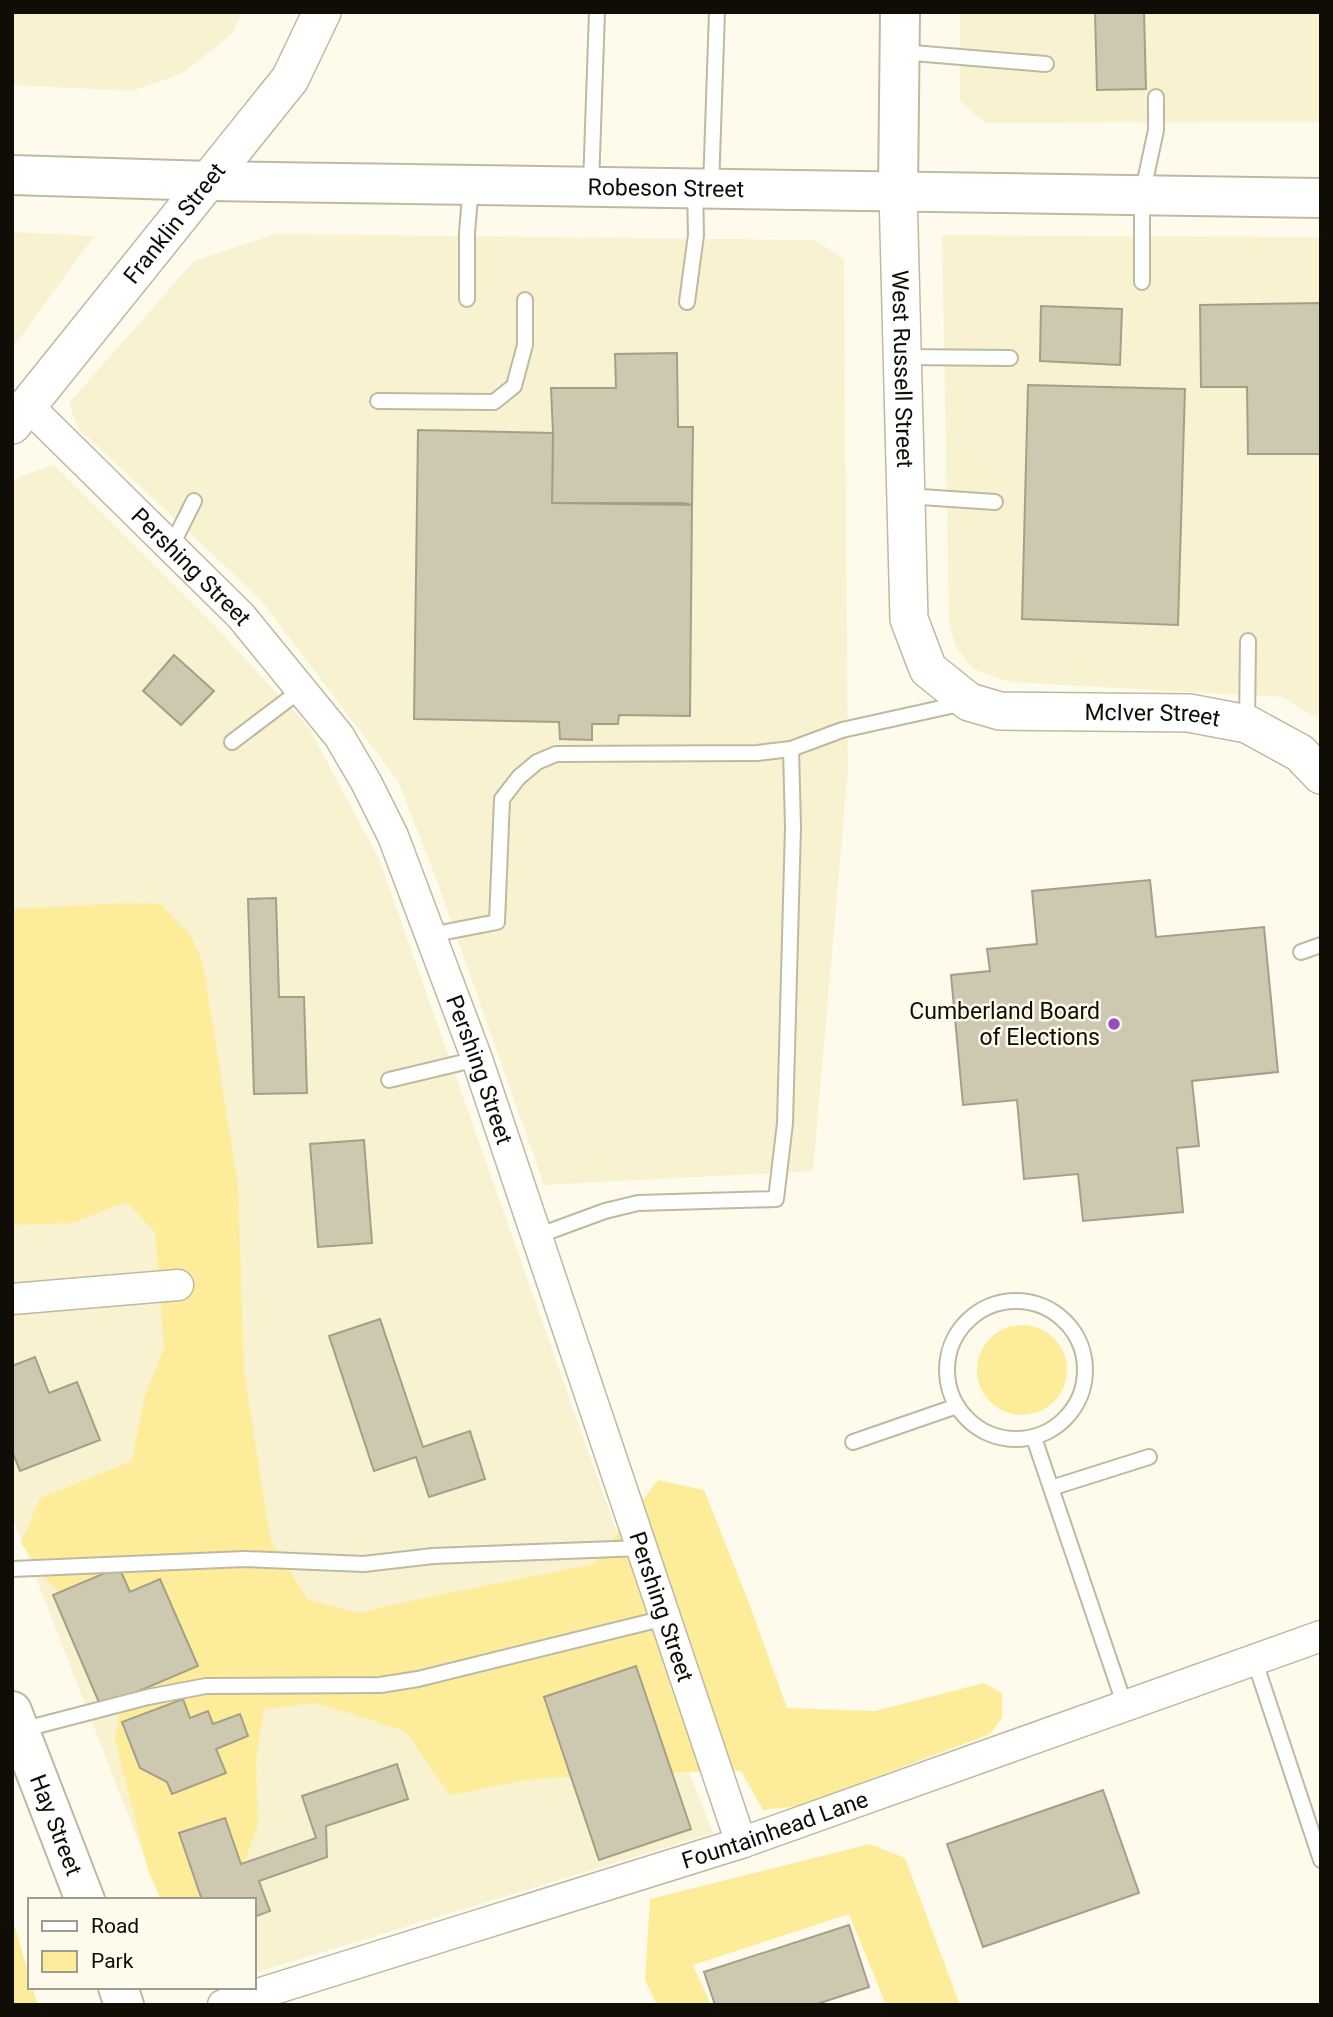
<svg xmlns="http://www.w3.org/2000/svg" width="1333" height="2017" viewBox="0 0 1333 2017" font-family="Roboto,sans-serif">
  <rect width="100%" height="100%" fill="#fefbec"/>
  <g fill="#f8f2d1">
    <polygon points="12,12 243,12 232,34 183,73 132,91 12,85"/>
    <polygon points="960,12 1321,12 1321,122 985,123 960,101"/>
    <polygon points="12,232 94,236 12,349"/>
    <polygon points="276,234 815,240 844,259 848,770 813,1171 544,1185 437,881 398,781 260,599 78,428 69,403 194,261"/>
    <polygon points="942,235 1321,237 1321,720 1282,697 1010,682 973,669 956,647 949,625"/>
    <polygon points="54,465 216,627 309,728 379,859 617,1533 689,1772 713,1833 254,1973 254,1900 161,1900 12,1516 12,485 20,476"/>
  </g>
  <g fill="#fded9b">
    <polygon points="124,903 160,904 191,936 203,964 238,1185 244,1373 271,1541 308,1600 358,1613 433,1596 594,1564 658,1480 704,1490 749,1603 787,1708 875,1711 984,1683 1002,1693 1002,1718 990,1734 799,1806 763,1810 741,1771 639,1773 532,1779 450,1795 405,1731 316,1703 264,1709 256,1760 258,1826 230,1900 161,1900 148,1870 115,1740 125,1678 96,1628 48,1581 21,1543 40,1498 132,1461 144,1398 164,1348 155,1232 126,1202 73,1223 12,1225 12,909"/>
    <circle cx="1022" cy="1370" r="45"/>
    <polygon points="870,1844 905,1858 960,2005 886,2005 849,1914 693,1965 711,2005 657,2005 645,1980 650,1899"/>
    <polygon points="12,1918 30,1978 30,1987 32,1987 38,2005 12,2005"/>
  </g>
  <g fill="#cdc8b0" stroke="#a4a088" stroke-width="2">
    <polygon points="1095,12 1144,12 1146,89 1097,90"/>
    <polygon points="1321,303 1321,454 1248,454 1247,387 1201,387 1200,305"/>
    <polygon points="1041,306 1122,309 1120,365 1040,361"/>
    <polygon points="677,353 678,427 693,427 692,505 683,503 552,503 553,433 551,388 616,388 615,354"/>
    <polygon points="1028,385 1185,389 1178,625 1022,619"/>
    <polygon points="418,430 553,433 552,503 692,505 690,716 619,715 618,724 592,724 592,740 560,739 559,722 414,719"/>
    <polygon points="174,655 214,691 181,725 143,691"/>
    <polygon points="1150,880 1156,937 1264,927 1278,1072 1192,1081 1199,1146 1177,1148 1183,1212 1083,1221 1078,1174 1024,1179 1017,1100 963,1105 951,975 990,971 987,949 1037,944 1032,891"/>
    <polygon points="276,898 279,997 304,997 307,1093 254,1094 248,899"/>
    <polygon points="364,1140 372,1243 318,1247 310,1144"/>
    <polygon points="380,1319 423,1447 470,1431 485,1479 429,1497 416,1457 374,1471 329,1336"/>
    <polygon points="35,1357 49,1393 77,1382 100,1440 20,1471 12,1451 12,1366"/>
    <polygon points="119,1567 130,1592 160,1579 198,1666 101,1707 53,1595"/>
    <polygon points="636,1666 691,1829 599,1860 544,1697"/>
    <polygon points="183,1699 190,1718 208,1711 213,1724 240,1714 248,1736 216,1749 226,1773 172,1794 167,1782 140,1768 122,1722"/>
    <polygon points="397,1764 408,1799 326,1826 327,1857 259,1881 270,1911 254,1917 254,1900 202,1900 179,1833 225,1818 241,1864 316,1838 302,1796"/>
    <polygon points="1103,1790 1139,1893 983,1947 947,1844"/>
    <polygon points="849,1925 869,1987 814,2005 715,2005 704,1972"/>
  </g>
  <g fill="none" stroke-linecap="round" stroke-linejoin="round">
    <defs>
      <g id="service">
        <polyline points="901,52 1046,64"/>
        <polyline points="591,185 597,12"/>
        <polyline points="711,187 717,12"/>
        <polyline points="1142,282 1142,195 1156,130 1156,97"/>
        <polyline points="467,299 467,233 471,185"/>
        <polyline points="687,302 696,235 695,189"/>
        <polyline points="903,357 1010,358"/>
        <polyline points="378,401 494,402 514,386 525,345 525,300"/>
        <polyline points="906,496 995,502"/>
        <polyline points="171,547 194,501"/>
        <polyline points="1247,724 1248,641"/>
        <polyline points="232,742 302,689"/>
        <polyline points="430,935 497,922 502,799 519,777 537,762 556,754 757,753 791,749 842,730 964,703"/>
        <polyline points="1301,952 1321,945"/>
        <polyline points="389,1080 477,1059"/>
        <polyline points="537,1236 605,1211 638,1203 776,1199 785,1123 793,827 791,749"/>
        <circle cx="1016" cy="1370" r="69"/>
        <polyline points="1034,1438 1125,1706"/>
        <polyline points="853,1442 957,1406"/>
        <polyline points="1051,1488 1149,1457"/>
        <polyline points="12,1569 245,1559 364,1564 433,1556 642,1548"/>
        <polyline points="1254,1659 1321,1860"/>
        <polyline points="21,1730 148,1697 206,1686 380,1685 418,1679 665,1618"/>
      </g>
      <g id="minor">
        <path id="s1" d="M28,406l213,210 98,120 27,46 27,54 84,223 264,784"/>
        <polyline points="12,1299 178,1285"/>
        <path id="s2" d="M223,2005l518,-162 580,-207"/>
      </g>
      <g id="tertiary">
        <path id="s3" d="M898,191l11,428 19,50 41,33 31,9 189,2 58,11 53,29 21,22"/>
        <path id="s4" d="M12,425l278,-346 32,-67"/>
      </g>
      <polyline id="secondary" points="898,191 900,12"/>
      <g id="primary">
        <path id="s5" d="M12,175l198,6 1111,17"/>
        <path id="s6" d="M12,1711l73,189"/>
        <polyline points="118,1987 124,2005"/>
      </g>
    </defs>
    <use href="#service" stroke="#beb9a1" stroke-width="18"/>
    <use href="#minor" stroke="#beb9a1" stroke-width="33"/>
    <use href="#tertiary" stroke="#beb9a1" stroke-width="40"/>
    <use href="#secondary" stroke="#beb9a1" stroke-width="42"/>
    <use href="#primary" stroke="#beb9a1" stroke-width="42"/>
    <use href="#service" stroke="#fff" stroke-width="14"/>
    <use href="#minor" stroke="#fff" stroke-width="30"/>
    <use href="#tertiary" stroke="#fff" stroke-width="37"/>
    <use href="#secondary" stroke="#fff" stroke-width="38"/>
    <use href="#primary" stroke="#fff" stroke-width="38"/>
  </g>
  <circle fill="#914ec3" stroke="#fefbec" stroke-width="2.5" cx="1114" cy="1024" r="7"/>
  <g text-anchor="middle" stroke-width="5" stroke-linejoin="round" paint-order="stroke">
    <g font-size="23" fill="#0f0d05" stroke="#fefbec">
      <text dy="8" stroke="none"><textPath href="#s5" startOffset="654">Robeson Street</textPath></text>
      <text dy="8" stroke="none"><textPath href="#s4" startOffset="259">Franklin Street</textPath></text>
      <text dy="8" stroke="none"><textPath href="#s3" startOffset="178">West Russell Street</textPath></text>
      <text dy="8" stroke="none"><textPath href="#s1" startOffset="229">Pershing Street</textPath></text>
      <text dy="8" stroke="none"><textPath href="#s3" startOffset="719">McIver Street</textPath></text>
      <text dy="8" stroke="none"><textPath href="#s1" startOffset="817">Pershing Street</textPath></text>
      <text dy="8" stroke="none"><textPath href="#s1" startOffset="1384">Pershing Street</textPath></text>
      <text dy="8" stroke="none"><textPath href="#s6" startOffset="122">Hay Street</textPath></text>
      <text dy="8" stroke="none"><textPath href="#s2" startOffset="579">Fountainhead Lane</textPath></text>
    </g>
    <g font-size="23" fill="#0f0d05" stroke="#fefbec" text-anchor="end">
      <text x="1100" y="1019">Cumberland Board<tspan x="1100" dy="26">of Elections</tspan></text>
    </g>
  </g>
  <rect width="1333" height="2017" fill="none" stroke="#0f0d05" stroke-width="28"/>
  <rect x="28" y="1898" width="228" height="91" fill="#fefbec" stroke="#9e9c90" stroke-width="2"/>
  <rect x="42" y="1921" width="35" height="10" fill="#ffffff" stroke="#9e9c90" stroke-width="2"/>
  <text x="91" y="1933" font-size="21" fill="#0f0d05">Road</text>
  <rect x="42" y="1951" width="35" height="21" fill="#fded9b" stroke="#9e9c90" stroke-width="2"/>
  <text x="91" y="1968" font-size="21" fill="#0f0d05">Park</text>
</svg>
